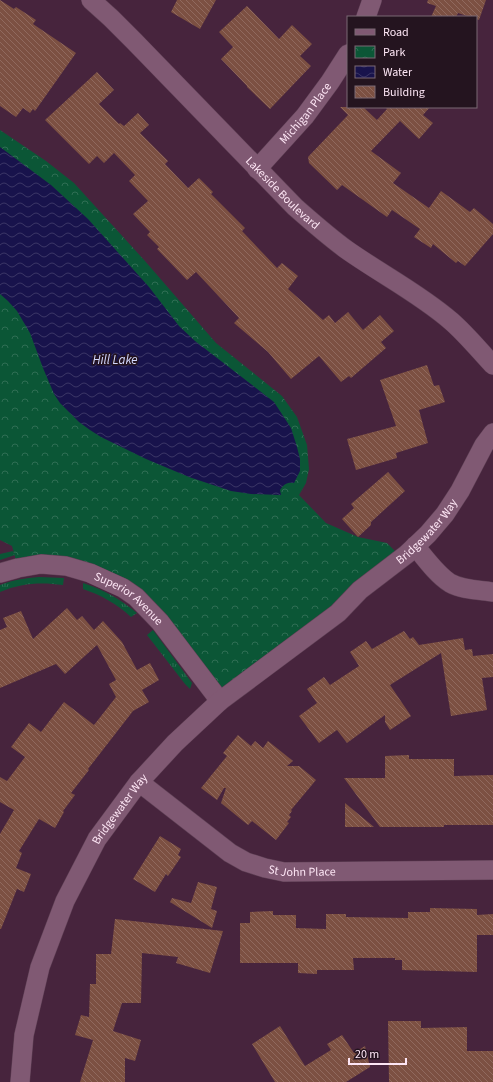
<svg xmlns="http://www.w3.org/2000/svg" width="493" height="1082" viewBox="0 0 493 1082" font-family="'Source Sans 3',sans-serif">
  <defs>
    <pattern id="grass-tufts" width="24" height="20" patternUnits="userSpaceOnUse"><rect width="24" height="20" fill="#0b5636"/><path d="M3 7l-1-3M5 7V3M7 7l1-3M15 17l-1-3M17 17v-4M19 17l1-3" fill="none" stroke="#2f6e54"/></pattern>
    <pattern id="park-crowns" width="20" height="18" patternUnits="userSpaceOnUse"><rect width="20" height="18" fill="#0b5636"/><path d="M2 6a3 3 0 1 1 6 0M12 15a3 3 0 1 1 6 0" fill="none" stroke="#2f6e54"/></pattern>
    <pattern id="water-waves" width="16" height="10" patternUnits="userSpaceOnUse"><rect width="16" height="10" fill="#18134c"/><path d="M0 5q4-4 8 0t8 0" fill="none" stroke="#3a3566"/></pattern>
    <pattern id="building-back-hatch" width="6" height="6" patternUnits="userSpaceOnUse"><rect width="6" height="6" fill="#7c5042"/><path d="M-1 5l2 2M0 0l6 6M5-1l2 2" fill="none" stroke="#90695e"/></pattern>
  </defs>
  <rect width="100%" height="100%" fill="#47243d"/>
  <g fill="url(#grass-tufts)">
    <polygon points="13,551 15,555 0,560 0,554"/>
    <path d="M39,577l25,1 -1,7c-22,-3 -42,-2 -63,7v-7c13,-5 25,-7 39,-8z"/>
    <path d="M83,583c22,7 37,16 54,30l-6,4c-14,-13 -30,-22 -48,-28z"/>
    <polygon points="153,630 192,683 190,689 185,684 147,635"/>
  </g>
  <polygon fill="url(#park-crowns)" points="0,130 46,161 74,183 145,261 216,343 282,396 297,417 307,445 309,469 306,483 299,495 326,523 358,537 387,543 402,558 220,701 160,622 107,580 18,568 12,546 0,540"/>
  <path fill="url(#water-waves)" d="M0,147l51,38 37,34 61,68 30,39 16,15 79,61 17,26 6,19 3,12v12l-6,12c-7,-1 -10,1 -14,7l1,5 -30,-1 -20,-3 -42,-14 -43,-18 -45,-22 -11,-7 -11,-8 -19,-19 -6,-9 -11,-26 -13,-35 -13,-22 -9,-10 -8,-7z"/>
  <g fill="url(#building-back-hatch)">
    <polygon points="0,0 14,9 16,7 36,20 33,24 76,53 35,111 33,109 30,113 23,108 16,117 0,106"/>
    <polygon points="177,0 216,0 200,29 171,12"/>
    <polygon points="428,0 486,0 479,20 476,19 476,17 470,17 458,13 456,17 431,17 436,6 427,3"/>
    <polygon points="247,6 279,39 292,25 312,44 300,56 311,66 270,109 247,87 247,86 221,59 233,47 219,32"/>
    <polygon points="97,72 114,90 99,104 119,124 120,123 124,126 138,113 149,125 140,133 168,161 165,164 188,188 199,178 213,192 211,194 245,228 242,231 277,268 282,263 298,276 288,289 323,320 329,315 335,323 348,312 363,330 380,315 394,331 381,342 386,348 351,378 349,376 341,382 319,356 291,379 268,352 234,323 239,318 196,272 187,280 157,249 159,247 147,235 150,232 133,214 148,201 129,181 135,175 114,153 104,163 97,156 89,164 45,120"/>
    <polygon points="340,107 363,107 377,120 387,109 385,107 430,107 423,115 433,123 419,139 400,121 371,151 401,173 393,183 429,208 441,191 470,212 474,208 493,224 493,234 465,266 458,261 456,263 433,244 431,248 414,237 420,229 392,210 387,217 342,185 337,190 309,163 308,157 348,115"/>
    <polygon points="427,365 434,386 439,385 445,402 419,410 428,443 396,453 397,458 356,470 347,439 396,426 380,380"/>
    <polygon points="388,472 405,491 371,522 371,525 358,537 342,519 354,508 351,504"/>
    <polygon points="67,608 77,620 82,616 94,630 103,621 122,642 137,670 150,663 159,680 142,690 149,702 133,711 88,769 89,770 71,793 75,795 63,811 64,812 55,828 39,819 19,851 22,853 16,868 31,874 24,892 17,889 1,929 0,929 0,834 14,810 0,802 0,777 7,781 25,757 11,747 29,723 41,732 64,702 94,725 116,697 109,684 116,680 97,645 65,674 56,664 0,688 0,630 7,627 3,618 21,611 33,639"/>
    <polygon points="404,631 410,639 413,637 419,645 463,638 465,650 472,649 473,656 493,654 493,677 482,678 487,710 451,716 441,653 390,685 411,716 390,730 385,722 385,715 347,743 337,730 319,743 299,716 317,703 307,689 324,677 330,685 359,666 350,652 366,641 372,649"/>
    <polygon points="238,735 251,746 255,741 263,748 268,741 293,761 287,766 299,766 316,780 291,810 292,811 289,815 291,817 287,822 289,823 276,840 252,821 248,825 221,803 226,788 224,788 217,800 201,788 227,756 223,753"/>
    <polygon points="409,755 409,759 454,759 454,776 493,775 493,825 444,825 444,827 380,827 344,778 385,778 385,756"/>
    <polygon points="345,803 374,827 345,827"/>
    <polygon points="160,836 181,849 178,855 181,857 168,876 166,874 155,892 133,879"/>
    <polygon points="198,882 217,887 211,909 217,911 212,928 170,902 172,898 191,903"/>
    <polygon points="430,908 477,909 477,915 493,914 493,935 477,935 477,972 402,970 402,960 395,960 395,958 353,958 354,970 317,970 317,974 298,973 298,963 240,963 240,923 250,923 250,912 273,911 273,915 296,915 296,928 326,929 326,914 346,914 346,917 408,918 408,912 430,912"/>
    <polygon points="115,919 223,931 210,973 176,963 178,957 142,953 141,1003 122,1003 113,1031 141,1040 135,1061 125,1058 125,1082 80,1082 93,1040 75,1035 81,1015 89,1017 90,984 96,984 96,954 111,954"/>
    <polygon points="388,1021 421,1021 421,1028 467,1027 467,1051 493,1051 493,1082 389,1082"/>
    <polygon points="280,1026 305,1066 331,1050 327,1044 342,1035 354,1053 365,1046 370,1067 346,1082 275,1082 252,1044"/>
  </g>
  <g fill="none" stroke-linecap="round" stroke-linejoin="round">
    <defs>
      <g id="street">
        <path id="s1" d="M91,0l20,18 23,23 161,166c17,15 34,30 52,43 34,24 73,44 104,71 15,13 28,29 42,44"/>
        <polyline points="366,17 372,0"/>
        <path id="s2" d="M257,169l48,-53 25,-34 18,-28"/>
        <path d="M415,546c10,12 22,29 35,37 12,7 29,7 43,9"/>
        <path id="s3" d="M0,573l18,-5 23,-4 25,2 24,7 33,15 13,9 24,25 60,79"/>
        <path id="s4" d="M139,782l91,71 16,9 19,6 19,4 209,-2"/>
        <path id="s5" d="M20,1082l4,-47 16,-68 25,-66 32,-62 42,-57 36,-39 45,-42 118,-88 22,-23 47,-36 21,-20 17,-20 15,-23 24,-46 9,-12"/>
      </g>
    </defs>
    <use href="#street" stroke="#5e4055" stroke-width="20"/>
    <use href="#street" stroke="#805973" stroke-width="19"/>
  </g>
  <g text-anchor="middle" stroke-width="3" stroke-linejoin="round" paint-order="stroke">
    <g font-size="12" fill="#fde6f5" stroke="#24141f">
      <text dy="4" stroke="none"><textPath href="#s2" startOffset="74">Michigan Place</textPath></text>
      <text dy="4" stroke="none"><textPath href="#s1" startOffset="272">Lakeside Boulevard</textPath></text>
      <text dy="4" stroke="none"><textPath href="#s5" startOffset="711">Bridgewater Way</textPath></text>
      <text dy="4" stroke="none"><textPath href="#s3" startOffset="139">Superior Avenue</textPath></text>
      <text dy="4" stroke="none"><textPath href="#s5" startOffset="295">Bridgewater Way</textPath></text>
      <text dy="4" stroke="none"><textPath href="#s4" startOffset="191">St John Place</textPath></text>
    </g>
    <g font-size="13" font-style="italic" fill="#d2d7fd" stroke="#24141f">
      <text x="115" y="364">Hill Lake</text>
    </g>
  </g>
  <rect x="347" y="16" width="130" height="92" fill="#24141f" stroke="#7b6875"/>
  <rect x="355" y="29" width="20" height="6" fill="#805973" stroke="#7b6875"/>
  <text x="383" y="36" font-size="12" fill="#fde6f5">Road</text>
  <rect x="355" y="46" width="20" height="12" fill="url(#park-crowns)" stroke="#7b6875"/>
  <text x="383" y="56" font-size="12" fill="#fde6f5">Park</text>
  <rect x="355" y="66" width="20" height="12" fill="url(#water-waves)" stroke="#7b6875"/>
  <text x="383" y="76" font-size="12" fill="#fde6f5">Water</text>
  <rect x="355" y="86" width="20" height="12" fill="url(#building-back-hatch)" stroke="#7b6875"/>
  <text x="383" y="96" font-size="12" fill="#fde6f5">Building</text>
  <path d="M349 1058v6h57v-6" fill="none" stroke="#fde6f5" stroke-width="2"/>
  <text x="355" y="1058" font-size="12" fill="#fde6f5" stroke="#24141f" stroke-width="3" paint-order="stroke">20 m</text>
</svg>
